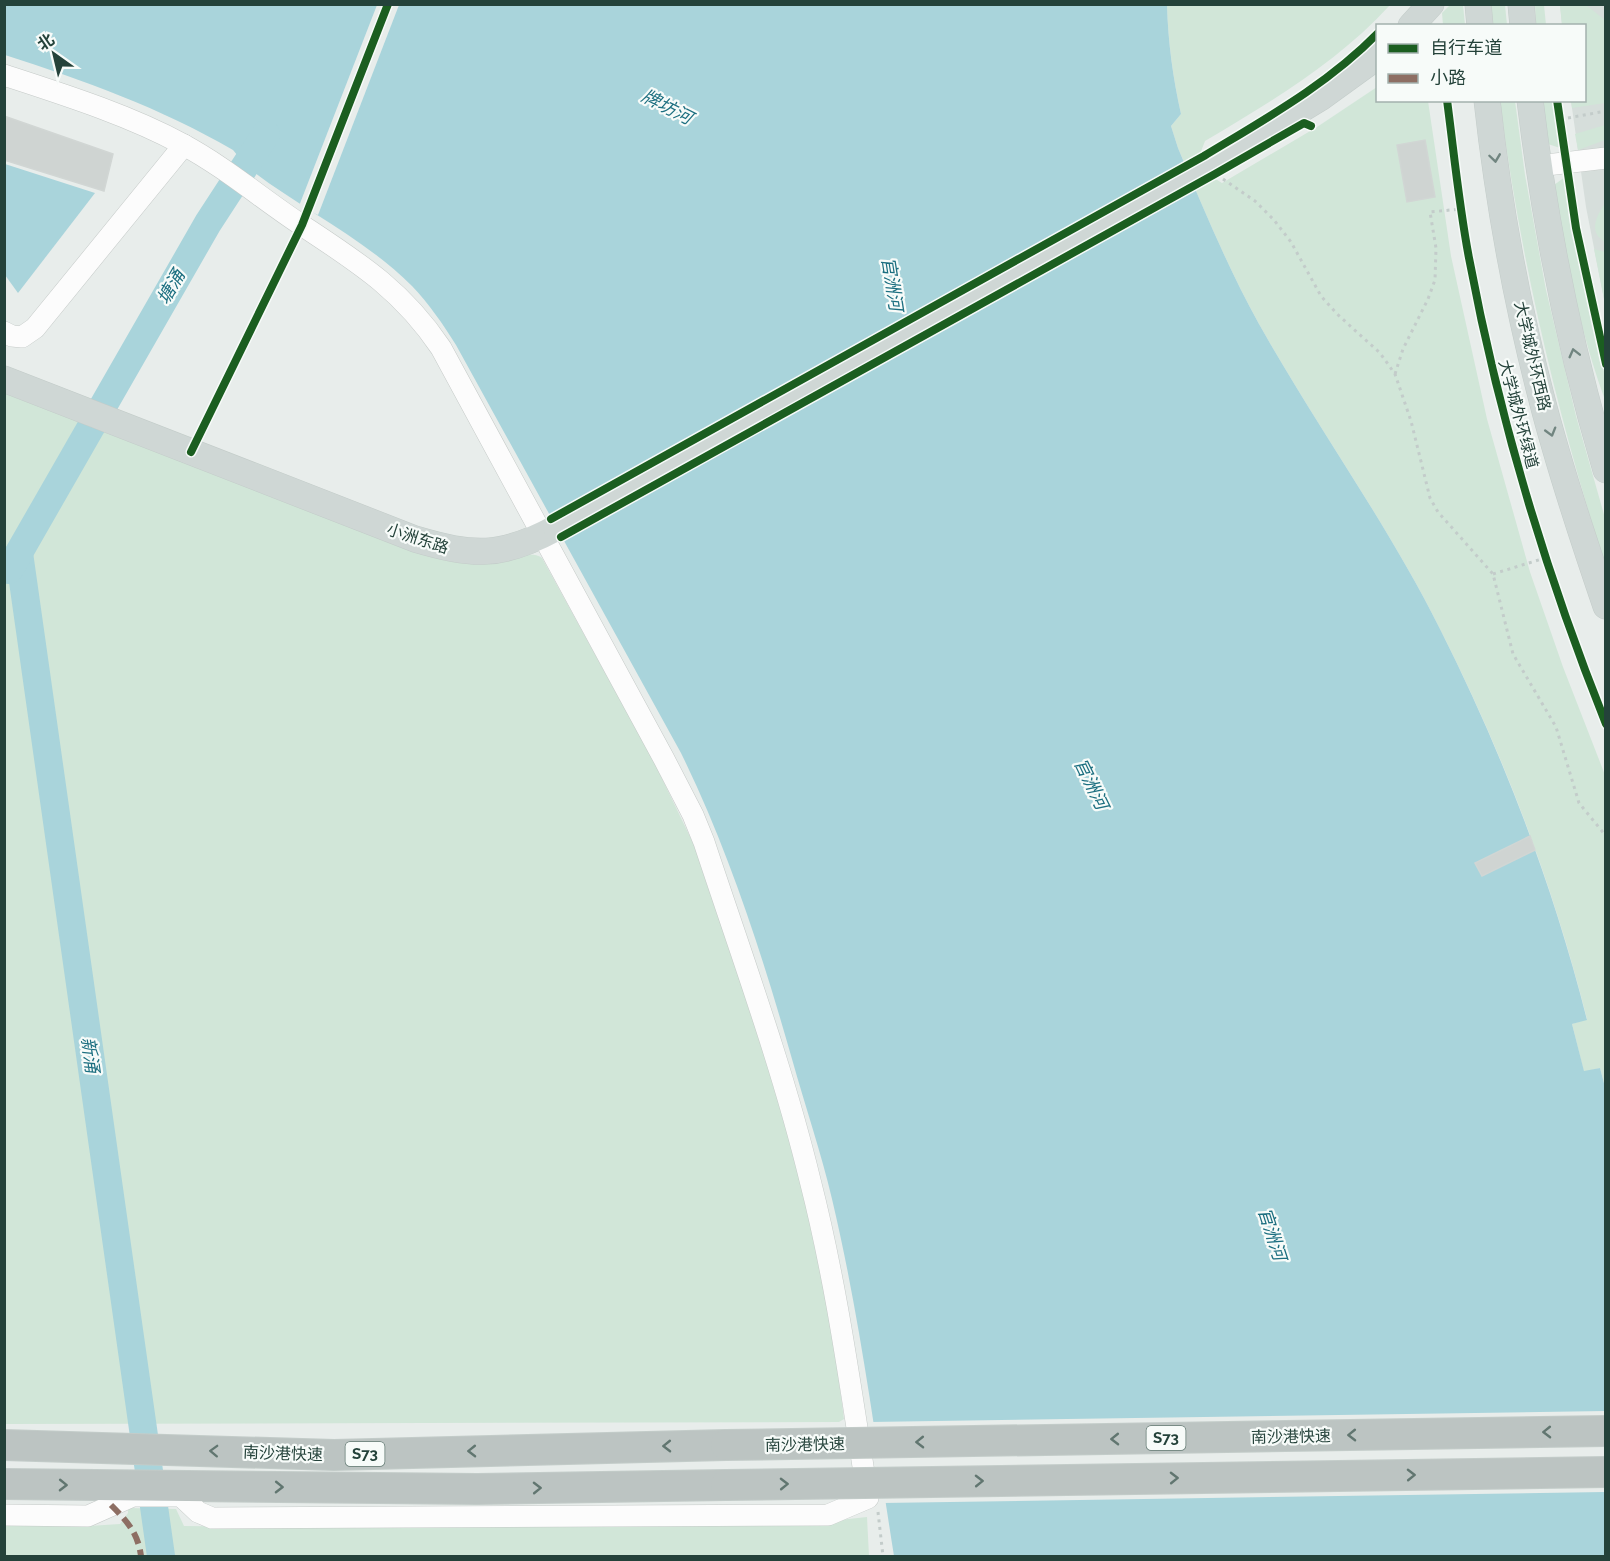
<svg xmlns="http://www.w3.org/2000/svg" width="1610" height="1561" viewBox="0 0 1610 1561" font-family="Raleway,'Noto Sans SC',sans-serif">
  <rect width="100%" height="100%" fill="#e8edeb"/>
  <polygon fill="#d6dedb" points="1560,5 1605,5 1605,304 1586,207 1571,101 1584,100 1584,26 1562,25"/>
  <g fill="#d1e6d8">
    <path d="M1167,5h223c-53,58 -118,96 -185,136l-5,13 14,24 8,5 95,-56 60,-40 1,13 50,1 23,155 36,163 43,153 33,95 42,108v312l-5,-19 -16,4 -12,-48 15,-5c-34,-135 -84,-266 -147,-390 -53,-106 -123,-202 -181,-305 -31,-56 -56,-116 -81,-176l-7,-22 10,-12c-8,-36 -13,-73 -14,-109z"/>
    <polygon points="1450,5 1463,5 1465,25 1443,25 1442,13"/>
    <polygon points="1491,5 1505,5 1507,25 1492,25"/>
    <polygon points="1535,5 1544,5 1546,25 1536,25"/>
    <polygon points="1560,5 1586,5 1605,20 1605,103 1572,108 1571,101 1584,100 1584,26 1562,25"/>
    <path d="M1500,101h15l10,74 21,115 30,126 29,102v47c-48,-152 -85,-306 -105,-464z"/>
    <polygon points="1542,101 1554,101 1560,148 1548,144"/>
    <polygon points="1605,125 1605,140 1578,150 1575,134"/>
    <path d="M1565,177l18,101 22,98v24c-26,-71 -38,-140 -51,-215z"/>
    <path d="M1605,203v39c-17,-10 -9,-25 0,-39z"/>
    <polygon points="1594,249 1605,252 1605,304"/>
    <path d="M4,393l425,163c23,6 48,11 71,6 14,-2 29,-13 42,-4l111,202 42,87 76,225 37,134 27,145 9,68 -5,3 -834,2z"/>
    <polygon points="128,1508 176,1509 184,1526 286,1527 830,1521 867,1517 869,1556 5,1556 5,1523 89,1526 120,1524 128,1513"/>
  </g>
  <g fill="#a9d4db">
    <path d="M5,4l1162,1c1,37 6,73 14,109l-10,12 7,22c25,60 50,120 81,176 58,103 128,199 181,305 63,125 113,256 147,391l-15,4 12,47 16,-3 5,19v469h-711c-19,-119 -34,-239 -62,-357 -11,-47 -27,-93 -40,-140 -30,-105 -63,-208 -111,-306l-225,-408c-13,-21 -27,-41 -44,-59 -49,-49 -113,-78 -166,-120l-26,24 17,-29 1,-5 -5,-6c-72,-42 -150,-70 -228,-95z"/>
    <polygon points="5,164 95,193 18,293 5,275"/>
  </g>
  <g fill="#e8edeb">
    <polygon points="377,5 399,5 318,215 299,206"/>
    <polygon points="1605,1411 1605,1492 882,1503 870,1422"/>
  </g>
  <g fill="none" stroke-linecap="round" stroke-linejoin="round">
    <g stroke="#a9d4db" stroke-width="28">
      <polyline points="19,553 161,1556"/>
      <polyline points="9,570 208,223 266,134"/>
    </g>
  </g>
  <g fill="#cfd4d2" stroke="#d1d6d4" stroke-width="1.5">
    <polygon points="4,116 113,154 104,191 4,160"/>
    <polygon points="1425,140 1435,197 1407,202 1397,145"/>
    <polygon points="1530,836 1535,850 1482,876 1475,863"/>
  </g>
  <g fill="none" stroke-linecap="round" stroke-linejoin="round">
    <defs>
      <g id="minor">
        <path d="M4,75c58,19 125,40 178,69 43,23 80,55 121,82 56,37 99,64 138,122l223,411 29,56 11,27c37,112 78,223 106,338 27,105 41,212 58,318l-40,17 -616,3 -14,-6 -17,-16h-48l-45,20 -84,-1"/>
        <polyline points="1538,166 1606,158"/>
        <polyline points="4,332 12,336 22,337 35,328 184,145"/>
      </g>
      <g id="major">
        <polyline points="1478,4 1480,26"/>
        <polyline points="1521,4 1523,26"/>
        <polyline points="1411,26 1431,4"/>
        <path d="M1487,100c11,100 29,200 54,296 18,71 41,140 65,210"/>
        <path d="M1530,100c15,126 40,249 76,370"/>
        <polyline points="1207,167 1320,98 1378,56"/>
        <path d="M4,379l411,160c58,17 86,19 141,-11"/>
      </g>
      <g id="highway">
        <polyline points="4,1445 334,1455 726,1445"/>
        <polyline points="4,1484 477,1489 726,1485"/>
      </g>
    </defs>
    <use href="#minor" stroke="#c5cac8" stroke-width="22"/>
    <use href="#major" stroke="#c3ccc9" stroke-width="27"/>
    <use href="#highway" stroke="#c3ccc9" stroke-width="32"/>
    <g stroke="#c3ccca" stroke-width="3" stroke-dasharray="3 4.5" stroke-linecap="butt">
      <polyline points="1568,118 1606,111"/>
      <polyline points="1223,179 1255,201 1274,220 1291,242 1321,296 1337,314 1380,353 1395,374 1411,421 1430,498 1438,512 1493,574 1513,654 1556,727 1579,803 1606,836"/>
      <polyline points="1395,374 1403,349 1428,299 1435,280 1436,248 1430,212 1461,209"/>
      <polyline points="1493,574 1545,558"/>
      <polyline points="878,1512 883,1556"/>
    </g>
    <use href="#minor" stroke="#fcfcfc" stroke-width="21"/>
    <use href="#major" stroke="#cfd7d5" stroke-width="26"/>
    <use href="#highway" stroke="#bcc4c2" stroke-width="30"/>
    <defs>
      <polyline id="major-bridge" points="556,528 1207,167"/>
      <g id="highway-bridge">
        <polyline points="726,1445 1606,1431"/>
        <polyline points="726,1485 1606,1472"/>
      </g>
    </defs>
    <use href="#major-bridge" stroke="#c3ccc9" stroke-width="27" stroke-linecap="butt"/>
    <use href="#highway-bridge" stroke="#c3ccc9" stroke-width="32" stroke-linecap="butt"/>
    <use href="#major-bridge" stroke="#cfd7d5" stroke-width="26"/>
    <use href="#highway-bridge" stroke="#bcc4c2" stroke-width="30"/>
    <path stroke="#8d6e63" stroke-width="6" stroke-dasharray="12 6" stroke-linecap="butt" d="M111,1505c16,16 27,28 30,51"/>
    <defs>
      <g id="cycleway">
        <path d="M1447,100c7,53 12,106 22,158 30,160 77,316 137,466"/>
        <polyline points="1557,100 1576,228 1606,364"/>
        <polyline points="191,452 302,225 388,4"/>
        <path d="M551,519l653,-363c61,-37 123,-71 174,-123"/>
        <polyline points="561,537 1215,174 1304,123 1311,126"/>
      </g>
    </defs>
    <use href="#cycleway" stroke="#f7fbf9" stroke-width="11"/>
    <use href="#cycleway" stroke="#1b5e20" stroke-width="8"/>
  </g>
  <defs><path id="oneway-chevron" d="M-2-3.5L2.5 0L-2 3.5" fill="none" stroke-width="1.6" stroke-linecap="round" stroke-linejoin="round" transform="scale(1.5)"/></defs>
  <g stroke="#718580">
    <use href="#oneway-chevron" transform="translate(1495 158) rotate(82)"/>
    <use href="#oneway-chevron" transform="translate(1574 353) rotate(-104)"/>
    <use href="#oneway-chevron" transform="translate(1551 432) rotate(74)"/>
  </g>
  <g stroke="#617670">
    <use href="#oneway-chevron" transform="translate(1547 1432) rotate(179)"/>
    <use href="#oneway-chevron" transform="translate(1352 1435) rotate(179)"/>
    <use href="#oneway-chevron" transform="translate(1115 1439) rotate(179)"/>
    <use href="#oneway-chevron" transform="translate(920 1442) rotate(179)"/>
    <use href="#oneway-chevron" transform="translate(667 1446) rotate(179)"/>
    <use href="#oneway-chevron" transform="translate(214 1451) rotate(-178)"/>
    <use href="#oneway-chevron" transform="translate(472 1451) rotate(179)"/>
    <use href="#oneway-chevron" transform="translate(1411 1475) rotate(-1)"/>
    <use href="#oneway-chevron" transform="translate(1174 1478) rotate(-1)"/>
    <use href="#oneway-chevron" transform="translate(979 1481) rotate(-1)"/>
    <use href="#oneway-chevron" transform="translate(784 1484) rotate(-1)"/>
    <use href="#oneway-chevron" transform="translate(63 1485) rotate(1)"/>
    <use href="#oneway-chevron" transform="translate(279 1487) rotate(1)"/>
    <use href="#oneway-chevron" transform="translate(537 1488) rotate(-1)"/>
  </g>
  <g text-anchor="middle" stroke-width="4.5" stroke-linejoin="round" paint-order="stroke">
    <g fill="#f7fbf9" stroke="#637a73" stroke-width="1.5">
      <rect x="1146.5" y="1426" width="39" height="24" rx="4.5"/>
      <rect x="345.5" y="1442" width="39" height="24" rx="4.5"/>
    </g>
    <g font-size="15" font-weight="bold" fill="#24423a">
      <text x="1166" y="1443">S73</text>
      <text x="365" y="1459">S73</text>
    </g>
    <g font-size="16" fill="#24423a" stroke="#f7fbf9">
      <text transform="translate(1533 356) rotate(77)" y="6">大学城外环西路</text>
      <text transform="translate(1519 414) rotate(75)" y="6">大学城外环绿道</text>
      <text transform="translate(418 538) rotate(18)" y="6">小洲东路</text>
      <text transform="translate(1291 1436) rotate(-1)" y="6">南沙港快速</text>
      <text transform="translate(805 1444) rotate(-1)" y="6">南沙港快速</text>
      <text transform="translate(283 1453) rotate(2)" y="6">南沙港快速</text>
    </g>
    <g font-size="18" font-style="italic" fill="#1c6f80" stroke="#f7fbf9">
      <text transform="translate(667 107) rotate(27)" y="6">牌坊河</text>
      <text transform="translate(892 284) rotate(81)" y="6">官洲河</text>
      <text transform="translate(171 287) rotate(-60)" y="6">塘涌</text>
      <text transform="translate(1091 784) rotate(64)" y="6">官洲河</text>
      <text transform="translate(90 1055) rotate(82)" y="6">新涌</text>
      <text transform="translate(1272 1234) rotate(72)" y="6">官洲河</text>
    </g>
  </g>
  <rect width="1610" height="1561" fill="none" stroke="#24423a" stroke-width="12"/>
  <rect x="1376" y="24" width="210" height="78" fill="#f7fbf9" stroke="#a3b1ad" stroke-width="1.5"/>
  <rect x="1388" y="44" width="30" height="9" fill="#1b5e20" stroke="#a3b1ad" stroke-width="1.5"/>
  <text x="1430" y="54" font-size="18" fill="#24423a">自行车道</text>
  <rect x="1388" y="74" width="30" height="9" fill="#8d6e63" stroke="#a3b1ad" stroke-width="1.5"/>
  <text x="1430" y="84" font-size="18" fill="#24423a">小路</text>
  <g transform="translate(54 54) rotate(326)" stroke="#f7fbf9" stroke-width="4.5" paint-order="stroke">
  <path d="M0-4.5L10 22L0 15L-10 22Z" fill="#24423a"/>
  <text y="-9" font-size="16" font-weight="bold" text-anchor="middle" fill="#24423a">北</text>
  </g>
</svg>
